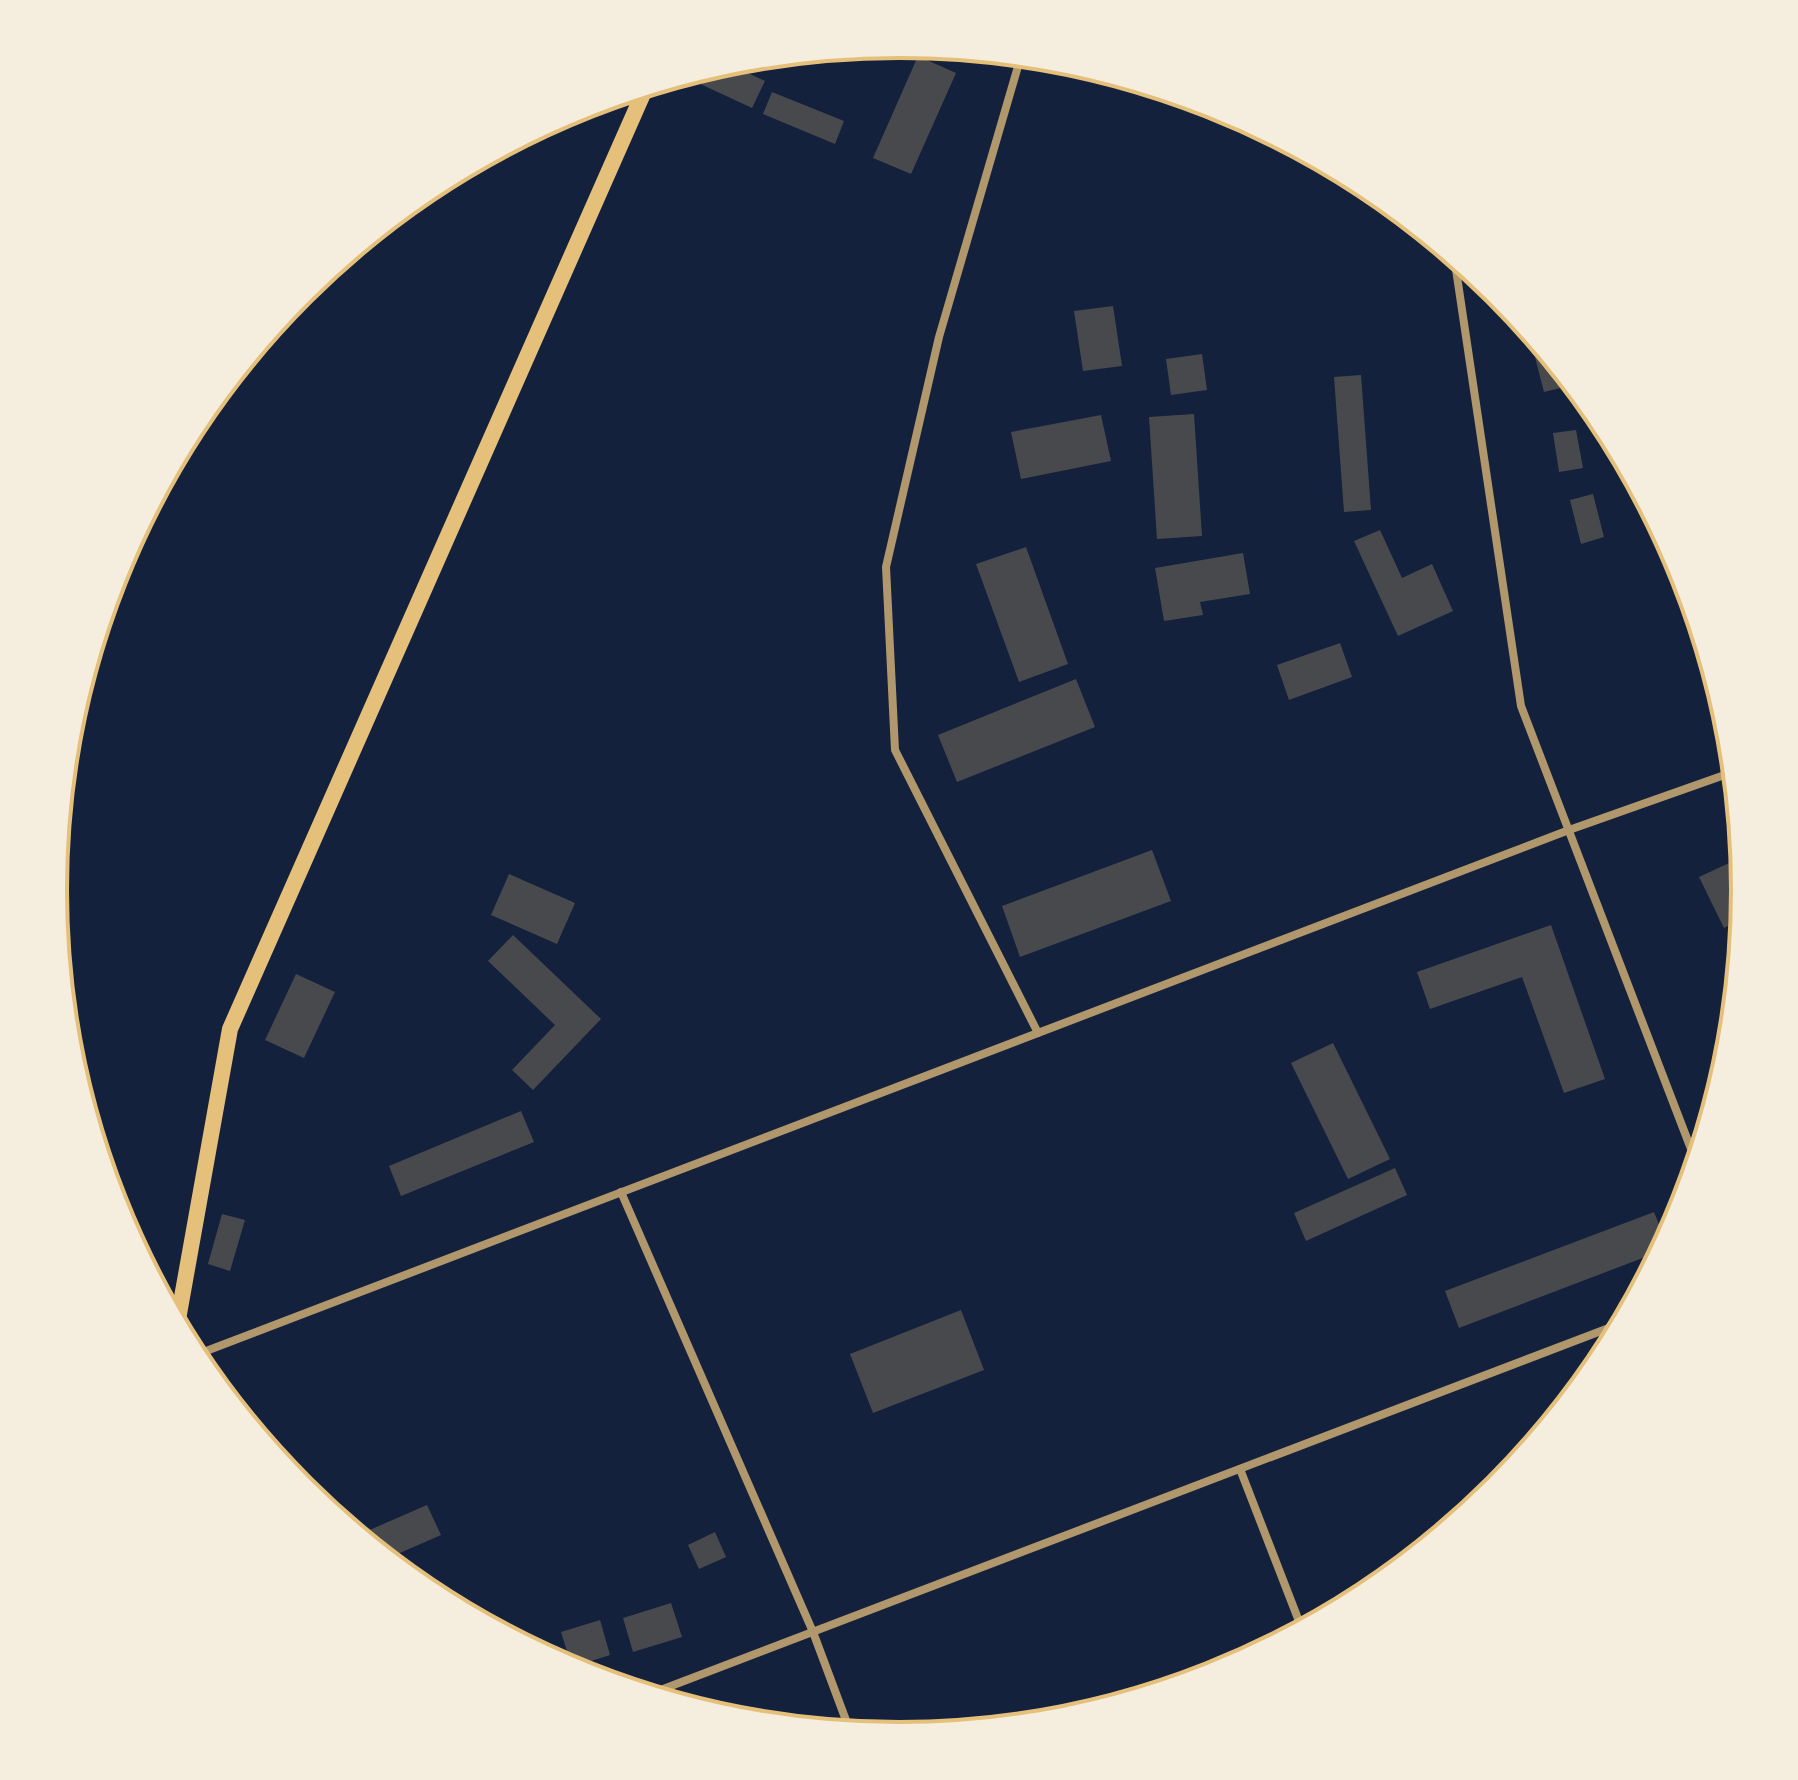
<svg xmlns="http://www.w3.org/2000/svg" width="1798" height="1780" viewBox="0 0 1798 1780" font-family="Rubik,sans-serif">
  <rect width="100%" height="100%" fill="#14213d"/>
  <g fill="#48494c">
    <polygon points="918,56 956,73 911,174 873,158"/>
    <polygon points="726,63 765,81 752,108 696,82 702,70"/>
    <polygon points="772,92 844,121 835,144 763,114"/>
    <polygon points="1113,306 1122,366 1083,371 1074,311"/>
    <polygon points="1528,330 1567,376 1569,386 1544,392"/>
    <polygon points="1202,354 1207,390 1171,395 1166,359"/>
    <polygon points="1361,375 1371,510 1344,512 1334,377"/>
    <polygon points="1194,414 1202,536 1157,539 1149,417"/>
    <polygon points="1101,415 1111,461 1021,479 1011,432"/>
    <polygon points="1576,430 1583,468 1559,472 1553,433"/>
    <polygon points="1593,494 1604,537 1581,544 1570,500"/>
    <polygon points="1380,530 1402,578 1432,564 1453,611 1398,636 1354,541"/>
    <polygon points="1026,547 1068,664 1019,682 976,564"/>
    <polygon points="1243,553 1250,594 1200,602 1203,615 1164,621 1155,568"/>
    <polygon points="1340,643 1352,677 1289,700 1277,665"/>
    <polygon points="1076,679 1095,727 957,782 938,735"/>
    <polygon points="1152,850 1171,901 1020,957 1002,906"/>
    <polygon points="1742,857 1745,890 1742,919 1724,928 1699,877"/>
    <polygon points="509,874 575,903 557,944 491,915"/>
    <polygon points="1551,925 1605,1079 1564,1093 1522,977 1430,1009 1417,972"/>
    <polygon points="513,935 601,1019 533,1090 512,1070 555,1025 488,961"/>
    <polygon points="1738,962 1735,990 1726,967"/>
    <polygon points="296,974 335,992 304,1058 265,1040"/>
    <polygon points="1333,1043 1390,1159 1348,1179 1291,1063"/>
    <polygon points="521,1111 534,1142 401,1196 389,1166"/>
    <polygon points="1395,1168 1407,1195 1306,1241 1294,1213"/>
    <polygon points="1654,1212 1666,1242 1661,1251 1459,1328 1445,1291"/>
    <polygon points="222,1214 245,1220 230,1271 208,1264"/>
    <polygon points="961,1310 984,1370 873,1413 850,1354"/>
    <polygon points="427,1505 441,1535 386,1559 358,1535"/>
    <polygon points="715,1532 726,1557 699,1569 688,1545"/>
    <polygon points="671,1603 682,1637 633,1652 623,1618"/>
    <polygon points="600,1620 610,1655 572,1667 561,1632"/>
  </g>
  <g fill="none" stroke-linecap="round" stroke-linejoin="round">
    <g stroke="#b1986c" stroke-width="8">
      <polyline points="1021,56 939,337 886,567 895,750 1038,1033"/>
      <polyline points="1454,256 1521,706 1696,1162"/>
      <polyline points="621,1192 813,1632 850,1731"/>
      <polyline points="193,1356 1569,830 1733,772"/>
      <polyline points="1240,1469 1302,1629"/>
      <polyline points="650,1694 1622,1323"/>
    </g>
    <polyline stroke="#e5c07b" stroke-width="16" points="177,1325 230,1029 646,87"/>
  </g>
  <path d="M0 0H1798V1780H0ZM67 890a832 832 0 1 1 1664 0a832 832 0 1 1-1664 0Z" fill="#f5edde" fill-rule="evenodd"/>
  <path fill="none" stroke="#e5c07b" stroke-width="4" d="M67 890a832 832 0 1 1 1664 0a832 832 0 1 1-1664 0Z"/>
</svg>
